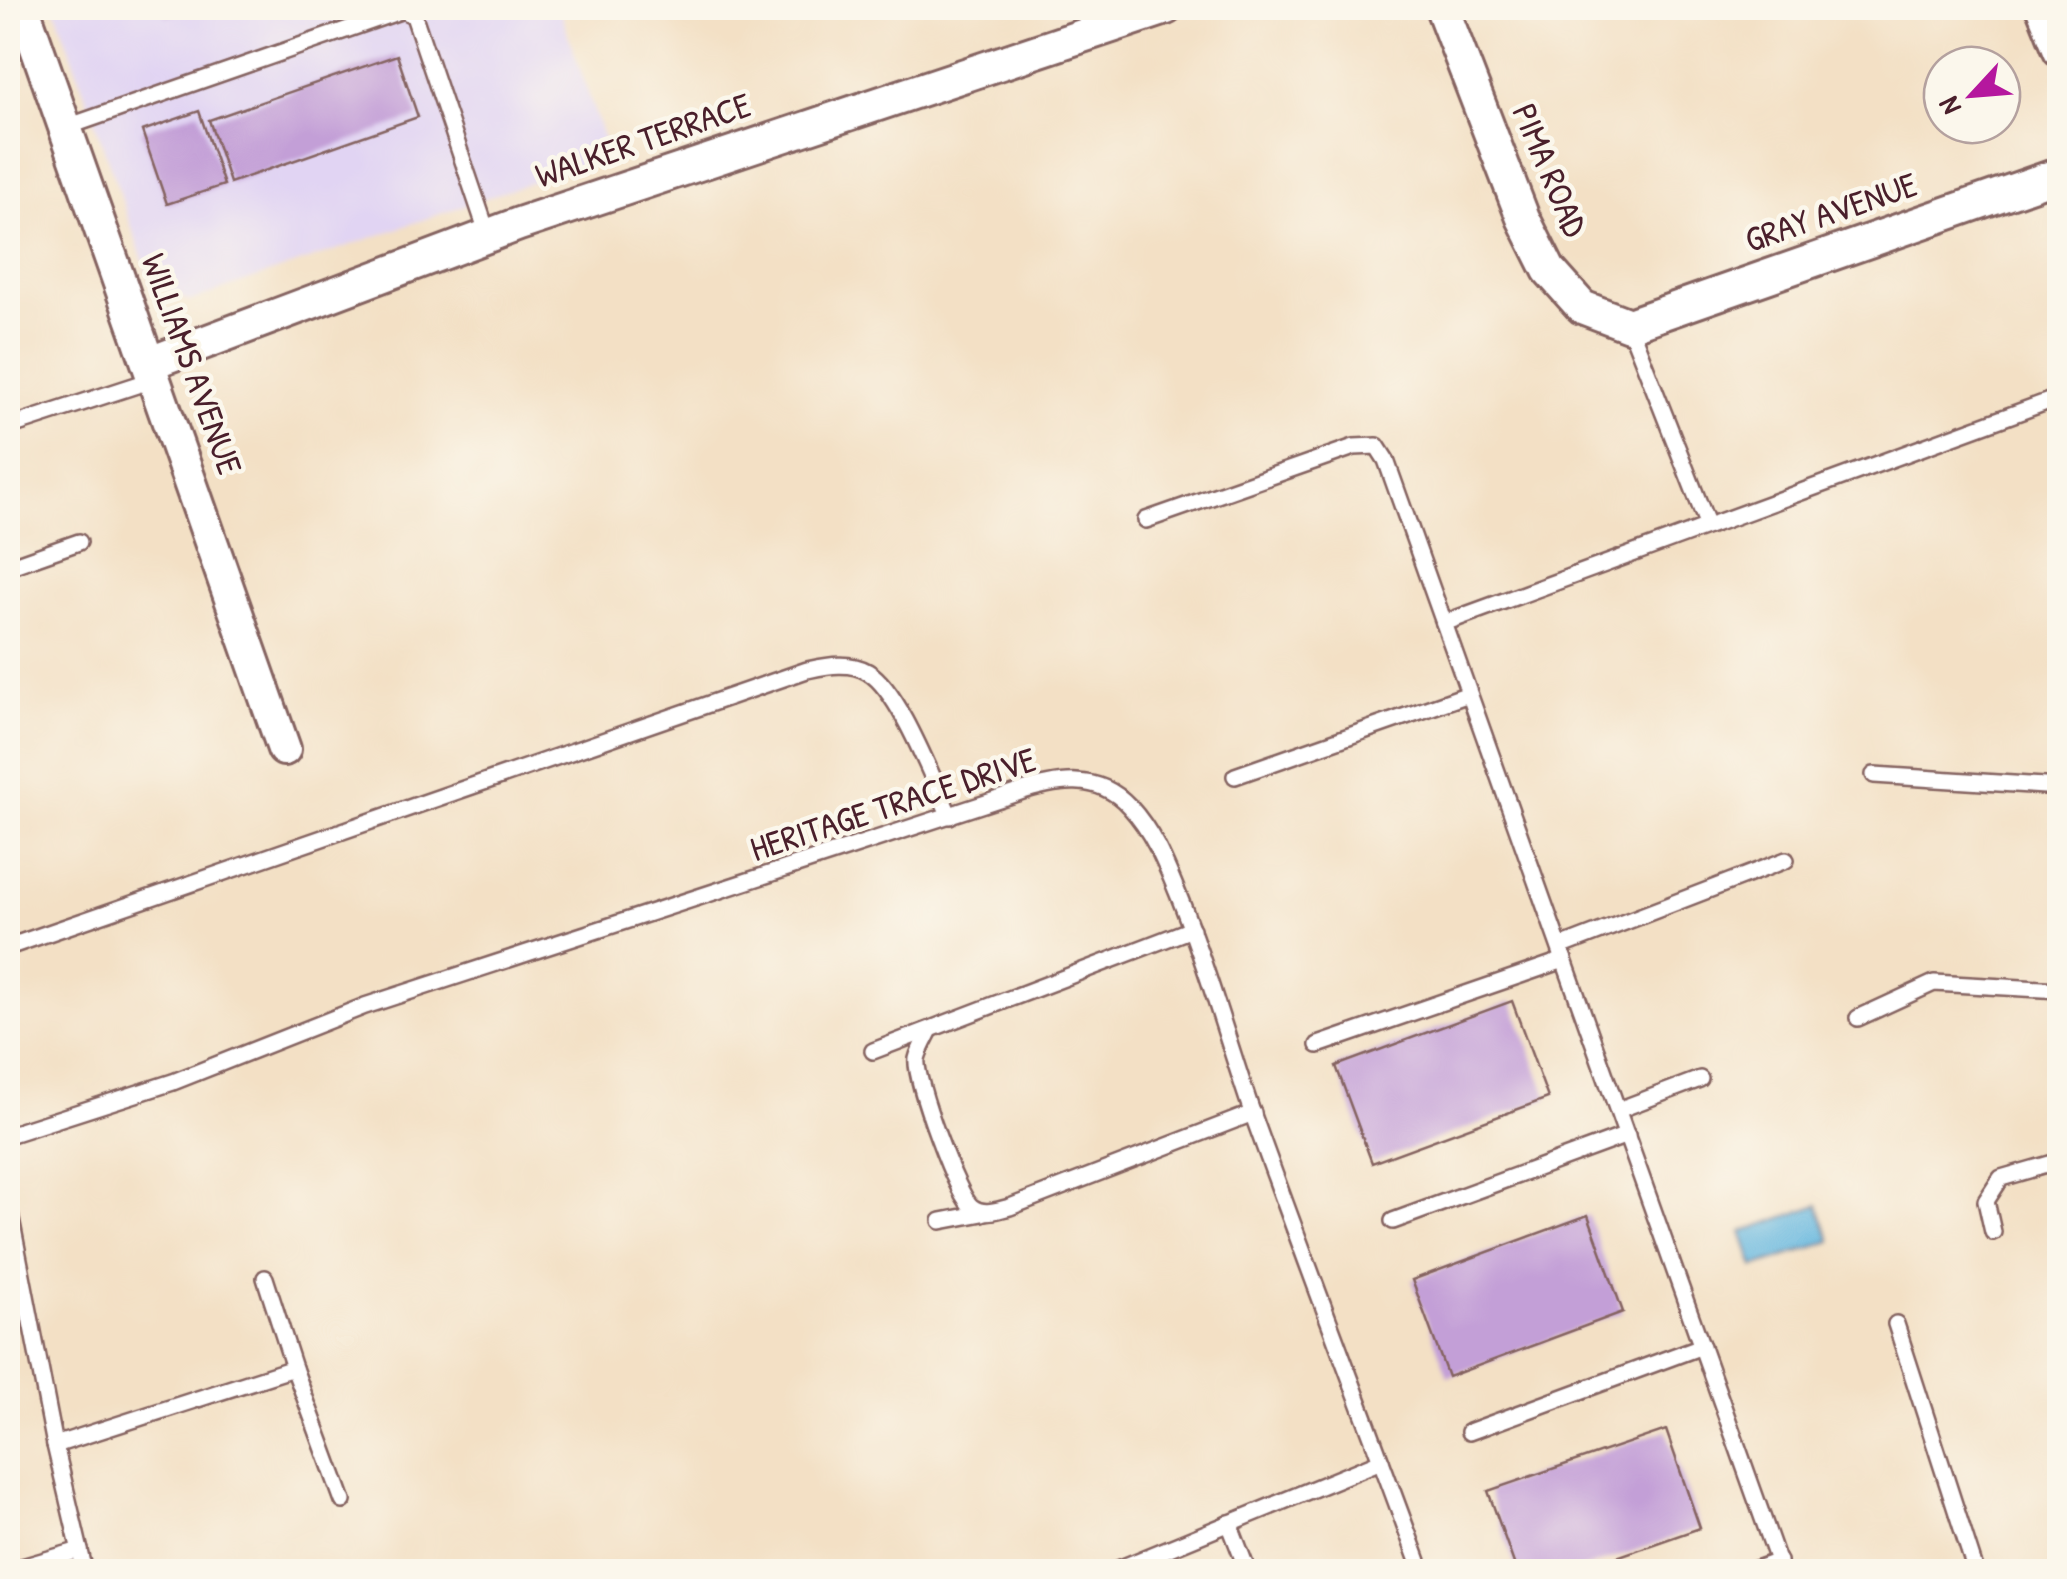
<svg xmlns="http://www.w3.org/2000/svg" width="2067" height="1579" viewBox="0 0 2067 1579" font-family="'Patrick Hand',sans-serif">
  <rect width="100%" height="100%" fill="#fbf7ec"/>
  <filter id="ink" filterUnits="userSpaceOnUse"><feTurbulence type="fractalNoise" baseFrequency=".01" numOctaves="2"/><feDisplacementMap in="SourceGraphic" scale="20" xChannelSelector="R" yChannelSelector="G"/><feConvolveMatrix kernelMatrix="1 2 1 2 8 2 1 2 1" color-interpolation-filters="sRGB"/></filter>
  <filter id="wash" filterUnits="userSpaceOnUse"><feTurbulence type="fractalNoise" baseFrequency=".0048" numOctaves="4" result="noise"/><feDisplacementMap in="SourceGraphic" scale="40" xChannelSelector="R" yChannelSelector="G"/><feGaussianBlur stdDeviation="2.25" result="paint"/><feColorMatrix in="noise" values="0 0 0 0 0 0 0 0 0 0 0 0 0 0 0 0 0 1.4 0 .05"/><feComposite in="paint" operator="in"/></filter>
  <g filter="url(#wash)">
    <rect width="100%" height="100%" fill="#f3e0c5"/>
    <polygon fill="#e1d4f3" points="55,8 559,8 609,155 190,301 151,283"/>
    <polygon fill="#63b6de" stroke="#566a84" stroke-width="2.5" points="1818,1205 1831,1241 1754,1267 1742,1232"/>
    <g id="blocks">
      <g fill="#c39fd7">
        <polygon points="164,8 190,8 167,16"/>
        <polygon points="397,55 418,117 230,183 209,120"/>
        <polygon points="199,111 224,185 167,204 142,131"/>
        <polygon points="1512,1001 1548,1098 1372,1163 1336,1066"/>
        <polygon points="1588,1215 1623,1312 1448,1377 1412,1280"/>
        <polygon points="1666,1430 1700,1528 1574,1572 1517,1572 1488,1491"/>
      </g>
    </g>
  </g>
  <g filter="url(#ink)">
    <use href="#blocks" fill-opacity="0" stroke="#856361" stroke-width="2.5"/>
    <g fill="none" stroke-linecap="round" stroke-linejoin="round">
      <defs>
        <g id="lane">
          <polyline points="64,128 403,10 414,16 488,235"/>
          <polyline points="1629,325 1708,526"/>
          <polyline points="8,427 155,379"/>
          <polyline points="1146,520 1354,447 1377,446 1386,460 1782,1572"/>
          <polyline points="8,567 79,542"/>
          <polyline points="1444,623 2060,397"/>
          <polyline points="1874,775 2060,787"/>
          <polyline points="1235,776 1469,694"/>
          <path d="M8,947l799,-277c20,-4 42,-9 61,2 32,19 65,109 82,144"/>
          <polyline points="1560,947 1786,860"/>
          <polyline points="1858,1018 1934,983 2060,990"/>
          <path d="M930,1030c-4,8 -11,20 -13,29 -3,19 40,137 55,148 12,9 25,3 38,0l243,-94"/>
          <polyline points="1318,1045 1564,960"/>
          <polyline points="873,1051 1192,929"/>
          <polyline points="1618,1110 1700,1079"/>
          <path d="M8,1135l165,-53 192,-76 652,-213c39,-13 81,-21 112,13 25,27 37,59 51,93 28,70 48,144 73,216 55,153 113,304 169,457"/>
          <polyline points="8,1203 55,1445 85,1572"/>
          <polyline points="941,1221 983,1213"/>
          <polyline points="1393,1221 1627,1135"/>
          <polyline points="1993,1232 1986,1201 2001,1178 2060,1161"/>
          <polyline points="265,1278 294,1368"/>
          <polyline points="1896,1324 1976,1572"/>
          <polyline points="1469,1432 1702,1346"/>
          <polyline points="55,1445 294,1368 343,1501"/>
          <polyline points="1229,1523 1248,1572"/>
          <polyline points="8,1571 80,1550"/>
          <polyline points="1111,1572 1381,1461"/>
          <polyline points="1748,1572 1779,1561"/>
        </g>
        <g id="street">
          <polyline points="23,8 284,749"/>
          <polyline points="1442,8 1523,218 1549,270 1582,307 1629,325 2060,174"/>
          <polyline points="2043,8 2060,50"/>
          <polyline points="150,363 519,224 1166,8"/>
        </g>
      </defs>
      <use href="#lane" stroke="#856361" stroke-width="20"/>
      <use href="#street" stroke="#856361" stroke-width="38"/>
      <use href="#lane" stroke="#fff" stroke-width="15"/>
      <use href="#street" stroke="#fff" stroke-width="32"/>
    </g>
  </g>
  <g text-anchor="middle" stroke-width="9" stroke-linejoin="round" paint-order="stroke">
    <g font-size="35" fill="#4a1f2b" stroke="#fbf7ec">
      <text transform="translate(643 140) rotate(-19)" y="12">WALKER TERRACE</text>
      <text transform="translate(1550 170) rotate(67)" y="12">PIMA ROAD</text>
      <text transform="translate(1831 212) rotate(-19)" y="12">GRAY AVENUE</text>
      <text transform="translate(192 364) rotate(70)" y="12">WILLIAMS AVENUE</text>
      <text transform="translate(893 804) rotate(-18)" y="12">HERITAGE TRACE DRIVE</text>
    </g>
  </g>
  <rect width="2067" height="1579" fill="none" stroke="#fbf7ec" stroke-width="40"/>
  <g transform="translate(1972 95) rotate(244)"><circle r="48" fill="#fbf7ec" stroke="#b4a19f" stroke-width="2.5"/>
  <path d="M0-8L18 38L0 25L-18 38Z" fill="#b5179e"/>
  <text y="-15" font-size="28" font-weight="bold" text-anchor="middle" fill="#4a1f2b">N</text>
  </g>
</svg>
